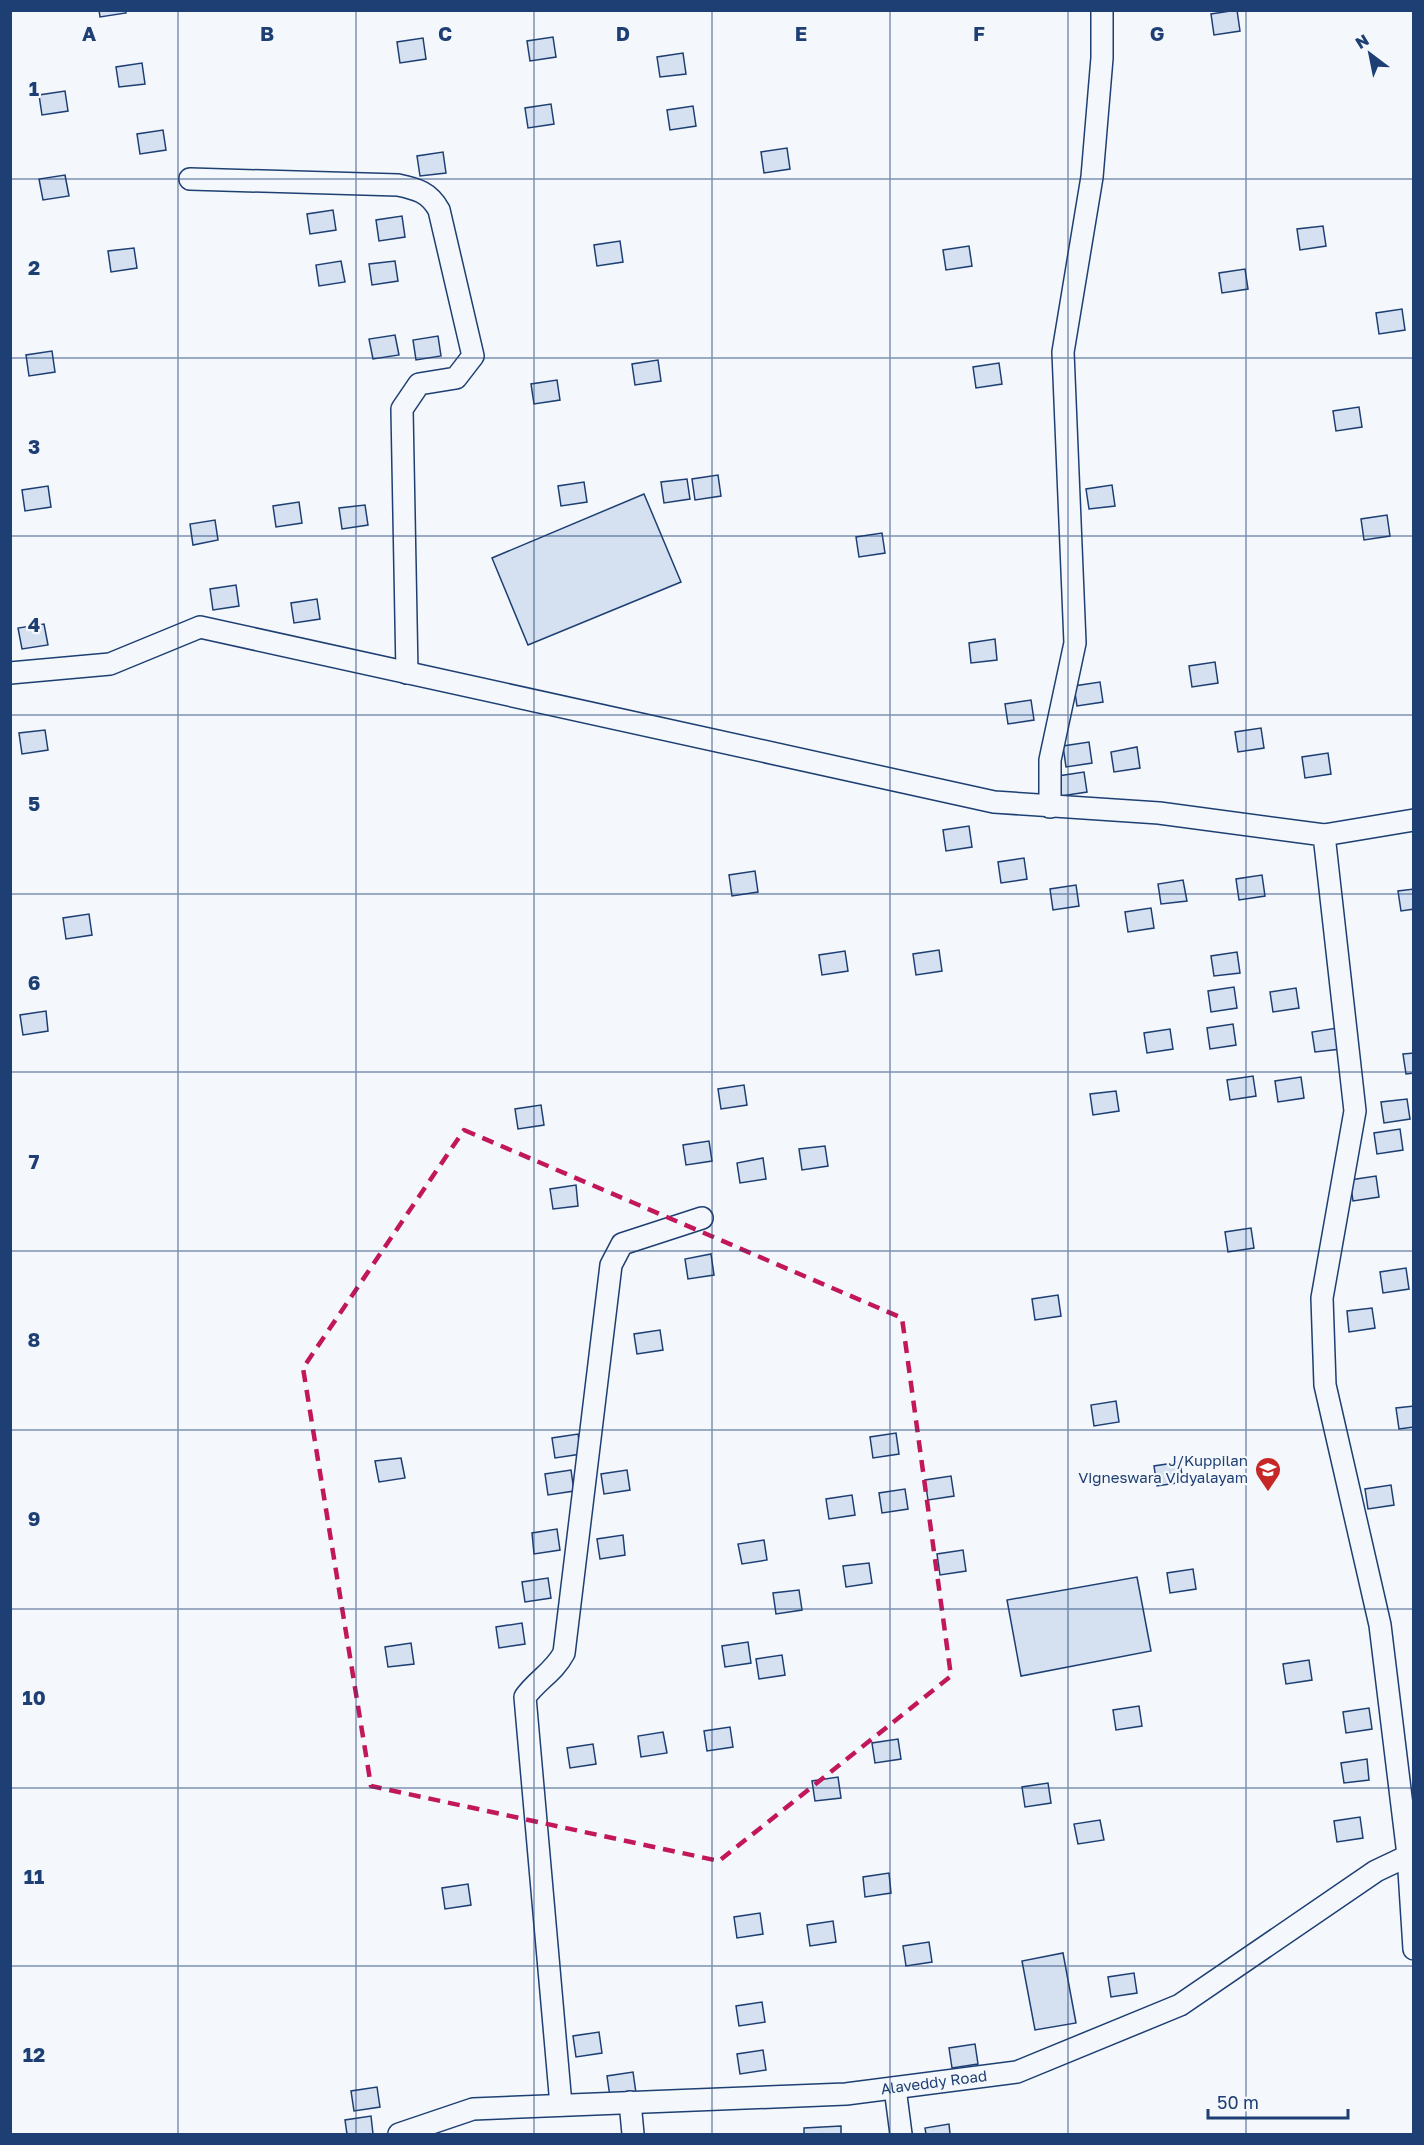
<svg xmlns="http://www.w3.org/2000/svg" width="1424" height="2145" viewBox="0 0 1424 2145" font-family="'Golos Text',sans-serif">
  <rect width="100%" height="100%" fill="#f4f7fb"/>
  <g fill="#d5e0f0" stroke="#1d3f73" stroke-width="1.5">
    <polygon points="99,10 125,10 126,13 100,17"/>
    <polygon points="1237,10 1240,31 1214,35 1211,14"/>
    <polygon points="553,37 556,57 530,61 527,41"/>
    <polygon points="423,38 426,59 400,63 397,42"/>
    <polygon points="683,53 686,74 660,77 657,57"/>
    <polygon points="142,63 145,84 119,87 116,67"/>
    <polygon points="65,91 68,111 42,115 39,95"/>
    <polygon points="551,104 554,124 528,128 525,108"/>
    <polygon points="693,106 696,126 670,130 667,110"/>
    <polygon points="163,130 166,150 140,154 137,134"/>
    <polygon points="787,148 790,169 764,173 761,152"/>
    <polygon points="443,152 446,173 420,176 417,156"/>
    <polygon points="65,175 69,196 43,200 39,179"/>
    <polygon points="333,210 336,230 310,234 307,214"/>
    <polygon points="402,216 405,237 379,241 376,220"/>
    <polygon points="1323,226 1326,246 1300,250 1297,229"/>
    <polygon points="620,241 623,262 597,266 594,245"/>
    <polygon points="969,246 972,266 946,270 943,250"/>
    <polygon points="134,248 137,268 111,272 108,251"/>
    <polygon points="341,261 345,282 319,286 316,265"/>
    <polygon points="395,261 398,281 372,285 369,264"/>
    <polygon points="1245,269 1248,289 1222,293 1219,273"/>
    <polygon points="1402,309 1405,330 1379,334 1376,313"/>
    <polygon points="395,335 399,355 373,359 369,339"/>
    <polygon points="438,336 441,356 416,360 413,340"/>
    <polygon points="52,351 55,372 29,376 26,355"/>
    <polygon points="658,360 661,381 635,385 632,364"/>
    <polygon points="999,363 1002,384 976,388 973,367"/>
    <polygon points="557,380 560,400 534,404 531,384"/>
    <polygon points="1359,407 1362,427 1336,431 1333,411"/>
    <polygon points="718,475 721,496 695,500 692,479"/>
    <polygon points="687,479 690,499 664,503 661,482"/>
    <polygon points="584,482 587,502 561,506 558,486"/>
    <polygon points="1112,485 1115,506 1089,509 1086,489"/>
    <polygon points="48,486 51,507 25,511 22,490"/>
    <polygon points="644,494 681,582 528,645 492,558"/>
    <polygon points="299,502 302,523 276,527 273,506"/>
    <polygon points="365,505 368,525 342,529 339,508"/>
    <polygon points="1387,515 1390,536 1364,540 1361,519"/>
    <polygon points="215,520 218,540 193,545 190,524"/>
    <polygon points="882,533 885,553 859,557 856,537"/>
    <polygon points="236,585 239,606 213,610 210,589"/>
    <polygon points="317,599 320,619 294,623 291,603"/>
    <polygon points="44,624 48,645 22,649 18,628"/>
    <polygon points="995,639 997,660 971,663 969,643"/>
    <polygon points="1215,662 1218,683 1192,687 1189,666"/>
    <polygon points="1100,682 1103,702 1077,706 1074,686"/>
    <polygon points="1031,700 1034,720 1008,724 1005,704"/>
    <polygon points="1261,728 1264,748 1238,752 1235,732"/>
    <polygon points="45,730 48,750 22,754 19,733"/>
    <polygon points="1089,742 1092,763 1066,767 1063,746"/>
    <polygon points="1137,747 1140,768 1114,772 1111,752"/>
    <polygon points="1328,753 1331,774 1305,778 1302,757"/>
    <polygon points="1084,772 1087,792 1061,796 1058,776"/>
    <polygon points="969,826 972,847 946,851 943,830"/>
    <polygon points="1024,858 1027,879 1001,883 998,862"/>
    <polygon points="755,871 758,892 732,896 729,875"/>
    <polygon points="1262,875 1265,896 1239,900 1236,879"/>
    <polygon points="1183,880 1187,901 1161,904 1158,884"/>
    <polygon points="1076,885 1079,906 1053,910 1050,889"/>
    <polygon points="1414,889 1414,909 1401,911 1398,891"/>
    <polygon points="1151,908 1154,928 1128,932 1125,912"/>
    <polygon points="89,914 92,935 66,939 63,918"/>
    <polygon points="939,950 942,971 916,975 913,954"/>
    <polygon points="845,951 848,971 822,975 819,955"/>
    <polygon points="1237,952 1240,973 1214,976 1211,956"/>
    <polygon points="1234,987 1237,1008 1211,1012 1208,991"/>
    <polygon points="1296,988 1299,1008 1273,1012 1270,992"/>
    <polygon points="46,1011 48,1031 23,1035 20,1015"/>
    <polygon points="1233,1024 1236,1045 1210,1049 1207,1028"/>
    <polygon points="1337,1028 1341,1049 1315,1052 1312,1032"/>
    <polygon points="1170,1029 1173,1049 1147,1053 1144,1033"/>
    <polygon points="1414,1053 1414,1073 1406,1074 1403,1054"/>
    <polygon points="1253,1076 1256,1096 1230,1100 1227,1080"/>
    <polygon points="1301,1077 1304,1098 1278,1102 1275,1081"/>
    <polygon points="744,1085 747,1105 721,1109 718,1089"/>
    <polygon points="1116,1091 1119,1111 1093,1115 1090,1094"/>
    <polygon points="1407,1099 1410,1119 1384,1123 1381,1102"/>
    <polygon points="541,1105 544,1125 518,1129 515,1109"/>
    <polygon points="1400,1129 1403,1150 1377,1154 1374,1133"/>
    <polygon points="709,1141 712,1161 686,1165 683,1145"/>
    <polygon points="825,1146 828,1166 802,1170 799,1149"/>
    <polygon points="763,1158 766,1179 740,1183 737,1163"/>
    <polygon points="1376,1176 1379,1197 1353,1201 1350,1180"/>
    <polygon points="576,1185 578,1206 553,1209 550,1189"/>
    <polygon points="1251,1228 1254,1248 1228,1252 1225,1232"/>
    <polygon points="711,1254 714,1275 688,1279 685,1259"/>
    <polygon points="1406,1268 1409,1289 1383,1293 1380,1272"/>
    <polygon points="1058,1295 1061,1316 1035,1320 1032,1299"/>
    <polygon points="1372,1308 1375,1328 1349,1332 1347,1311"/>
    <polygon points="660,1330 663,1350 637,1354 634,1334"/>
    <polygon points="1116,1401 1119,1422 1094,1426 1091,1405"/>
    <polygon points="1414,1406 1414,1427 1399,1429 1396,1408"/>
    <polygon points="896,1433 899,1454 873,1458 870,1437"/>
    <polygon points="578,1434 581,1454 555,1458 552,1438"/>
    <polygon points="401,1458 405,1478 379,1482 375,1461"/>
    <polygon points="1180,1462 1183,1482 1157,1486 1154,1466"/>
    <polygon points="571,1470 574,1491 548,1495 545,1474"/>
    <polygon points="627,1470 630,1490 604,1494 601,1474"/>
    <polygon points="951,1476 954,1496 928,1500 925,1480"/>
    <polygon points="1391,1485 1394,1505 1368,1509 1365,1489"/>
    <polygon points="905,1489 908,1509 882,1513 879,1493"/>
    <polygon points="852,1495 855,1515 829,1519 826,1499"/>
    <polygon points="557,1529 560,1550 534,1554 532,1533"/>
    <polygon points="623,1535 625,1555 600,1559 597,1539"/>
    <polygon points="764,1540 767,1560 742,1564 738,1544"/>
    <polygon points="963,1550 966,1571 940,1575 937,1554"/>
    <polygon points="869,1563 872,1583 846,1587 843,1566"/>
    <polygon points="1193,1569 1196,1589 1170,1593 1167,1573"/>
    <polygon points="1137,1577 1151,1651 1021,1676 1007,1600"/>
    <polygon points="548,1578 551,1598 525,1602 522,1582"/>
    <polygon points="799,1590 802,1610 776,1614 773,1593"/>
    <polygon points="522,1623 525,1644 499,1648 496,1627"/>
    <polygon points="748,1642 751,1663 725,1667 722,1646"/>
    <polygon points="411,1643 414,1664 388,1667 385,1647"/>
    <polygon points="782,1655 785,1675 759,1679 756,1659"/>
    <polygon points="1309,1660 1312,1680 1286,1684 1283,1664"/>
    <polygon points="1139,1706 1142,1726 1116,1730 1113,1710"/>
    <polygon points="1369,1708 1372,1729 1346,1733 1343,1712"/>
    <polygon points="730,1727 733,1747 707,1751 704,1731"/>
    <polygon points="663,1732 667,1753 641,1757 638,1736"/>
    <polygon points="898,1739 901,1759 875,1763 872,1743"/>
    <polygon points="593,1744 596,1764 570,1768 567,1748"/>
    <polygon points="1367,1759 1369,1780 1344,1783 1341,1763"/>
    <polygon points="838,1777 841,1798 815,1801 812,1781"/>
    <polygon points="1048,1783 1051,1803 1025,1807 1022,1787"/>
    <polygon points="1360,1817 1363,1838 1337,1842 1334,1821"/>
    <polygon points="1100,1820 1104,1840 1078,1844 1074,1824"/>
    <polygon points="889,1873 891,1893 865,1897 863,1877"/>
    <polygon points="468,1884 471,1905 445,1909 442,1888"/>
    <polygon points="760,1913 763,1934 737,1938 734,1917"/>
    <polygon points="833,1921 836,1942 810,1946 807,1925"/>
    <polygon points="929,1942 932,1962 906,1966 903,1946"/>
    <polygon points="1063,1953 1076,2023 1035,2030 1022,1961"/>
    <polygon points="1134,1973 1137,1993 1111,1997 1108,1977"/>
    <polygon points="762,2002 765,2022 739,2026 736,2006"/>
    <polygon points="599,2032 602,2053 576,2057 573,2036"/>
    <polygon points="975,2044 978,2064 952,2068 949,2048"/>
    <polygon points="763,2050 766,2070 740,2074 737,2054"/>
    <polygon points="633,2072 636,2093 610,2097 607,2076"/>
    <polygon points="377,2087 380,2107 354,2111 351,2091"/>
    <polygon points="371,2116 373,2134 347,2134 345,2120"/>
    <polygon points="949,2124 950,2134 926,2134 925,2128"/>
    <polygon points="841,2126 841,2134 804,2134 804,2128"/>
  </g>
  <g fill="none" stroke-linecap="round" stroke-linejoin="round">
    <defs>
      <g id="minor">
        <path d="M190,179l208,6c19,4 31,7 41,25l34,146 -17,22 -37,6 -17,25 5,264"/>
        <polyline points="10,673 110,664 200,627 994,802 1159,813 1324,835 1355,1111 1322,1298 1325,1385 1380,1625 1408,1855 1414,1949"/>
        <polyline points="1050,807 1050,760 1075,643 1063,352 1092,177 1102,58 1102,10"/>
        <polyline points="1324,835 1414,820"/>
        <polyline points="895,2088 901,2134"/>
        <polyline points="630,2102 633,2134"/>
        <path d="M561,2105l-36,-408c12,-17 29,-25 39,-44l47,-388 11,-21 80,-26"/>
        <path id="s1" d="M399,2134l74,-25 373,-15 171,-22 163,-67 196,-134 38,-18"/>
      </g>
    </defs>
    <use href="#minor" stroke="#1d3f73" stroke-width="24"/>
    <use href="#minor" stroke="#f4f7fb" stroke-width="21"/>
  </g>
  <path fill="none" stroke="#c2185b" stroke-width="4.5" stroke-dasharray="12 8" stroke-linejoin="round" d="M464,1130l438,188 49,358 -232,185 -348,-75 -68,-418z"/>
  <path fill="none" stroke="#1d3f73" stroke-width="1.5" stroke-opacity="0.55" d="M178,10v2124M356,10v2124M534,10v2124M712,10v2124M890,10v2124M1068,10v2124M1246,10v2124M10,179h1404M10,358h1404M10,536h1404M10,715h1404M10,894h1404M10,1072h1404M10,1251h1404M10,1430h1404M10,1609h1404M10,1788h1404M10,1966h1404"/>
  <defs>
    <symbol id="school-pin" viewBox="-11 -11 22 30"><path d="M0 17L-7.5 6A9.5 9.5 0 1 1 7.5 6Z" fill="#c62828" stroke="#f4f7fb"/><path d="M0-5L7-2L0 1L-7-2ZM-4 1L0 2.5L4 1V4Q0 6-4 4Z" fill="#fff"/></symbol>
  </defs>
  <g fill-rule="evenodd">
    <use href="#school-pin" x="1253" y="1455" width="30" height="40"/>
  </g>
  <g text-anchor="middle" stroke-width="4.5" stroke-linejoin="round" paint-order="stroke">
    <g font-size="15" fill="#1d3f73" stroke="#f4f7fb" text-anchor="end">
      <text x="1248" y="1466">J/Kuppilan<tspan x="1248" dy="17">Vigneswara Vidyalayam</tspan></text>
    </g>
    <g font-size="15" fill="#1d3f73" stroke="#f4f7fb">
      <text dy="5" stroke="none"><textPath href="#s1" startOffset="540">Alaveddy Road</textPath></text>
    </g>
  </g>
  <g font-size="20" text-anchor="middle" font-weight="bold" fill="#1d3f73" stroke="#f4f7fb" stroke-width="4.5" stroke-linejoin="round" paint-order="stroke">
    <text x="89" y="41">A</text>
    <text x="267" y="41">B</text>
    <text x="445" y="41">C</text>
    <text x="623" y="41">D</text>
    <text x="801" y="41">E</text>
    <text x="979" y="41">F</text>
    <text x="1157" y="41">G</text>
    <text x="34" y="96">1</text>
    <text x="34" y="275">2</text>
    <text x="34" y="454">3</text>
    <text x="34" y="632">4</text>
    <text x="34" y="811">5</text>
    <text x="34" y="990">6</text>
    <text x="34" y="1169">7</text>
    <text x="34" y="1347">8</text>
    <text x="34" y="1526">9</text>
    <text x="34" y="1705">10</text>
    <text x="34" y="1884">11</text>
    <text x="34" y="2062">12</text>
  </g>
  <rect width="1424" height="2145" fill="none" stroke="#1d3f73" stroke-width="24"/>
  <g transform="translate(1370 54) rotate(328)" stroke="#f4f7fb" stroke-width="4.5" paint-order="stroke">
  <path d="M0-4.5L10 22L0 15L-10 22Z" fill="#1d3f73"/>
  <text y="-9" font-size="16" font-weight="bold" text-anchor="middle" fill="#1d3f73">N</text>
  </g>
  <path d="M1208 2109v9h140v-9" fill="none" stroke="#1d3f73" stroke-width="3"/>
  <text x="1217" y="2109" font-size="18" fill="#1d3f73" stroke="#f4f7fb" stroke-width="4.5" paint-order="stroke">50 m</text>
</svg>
